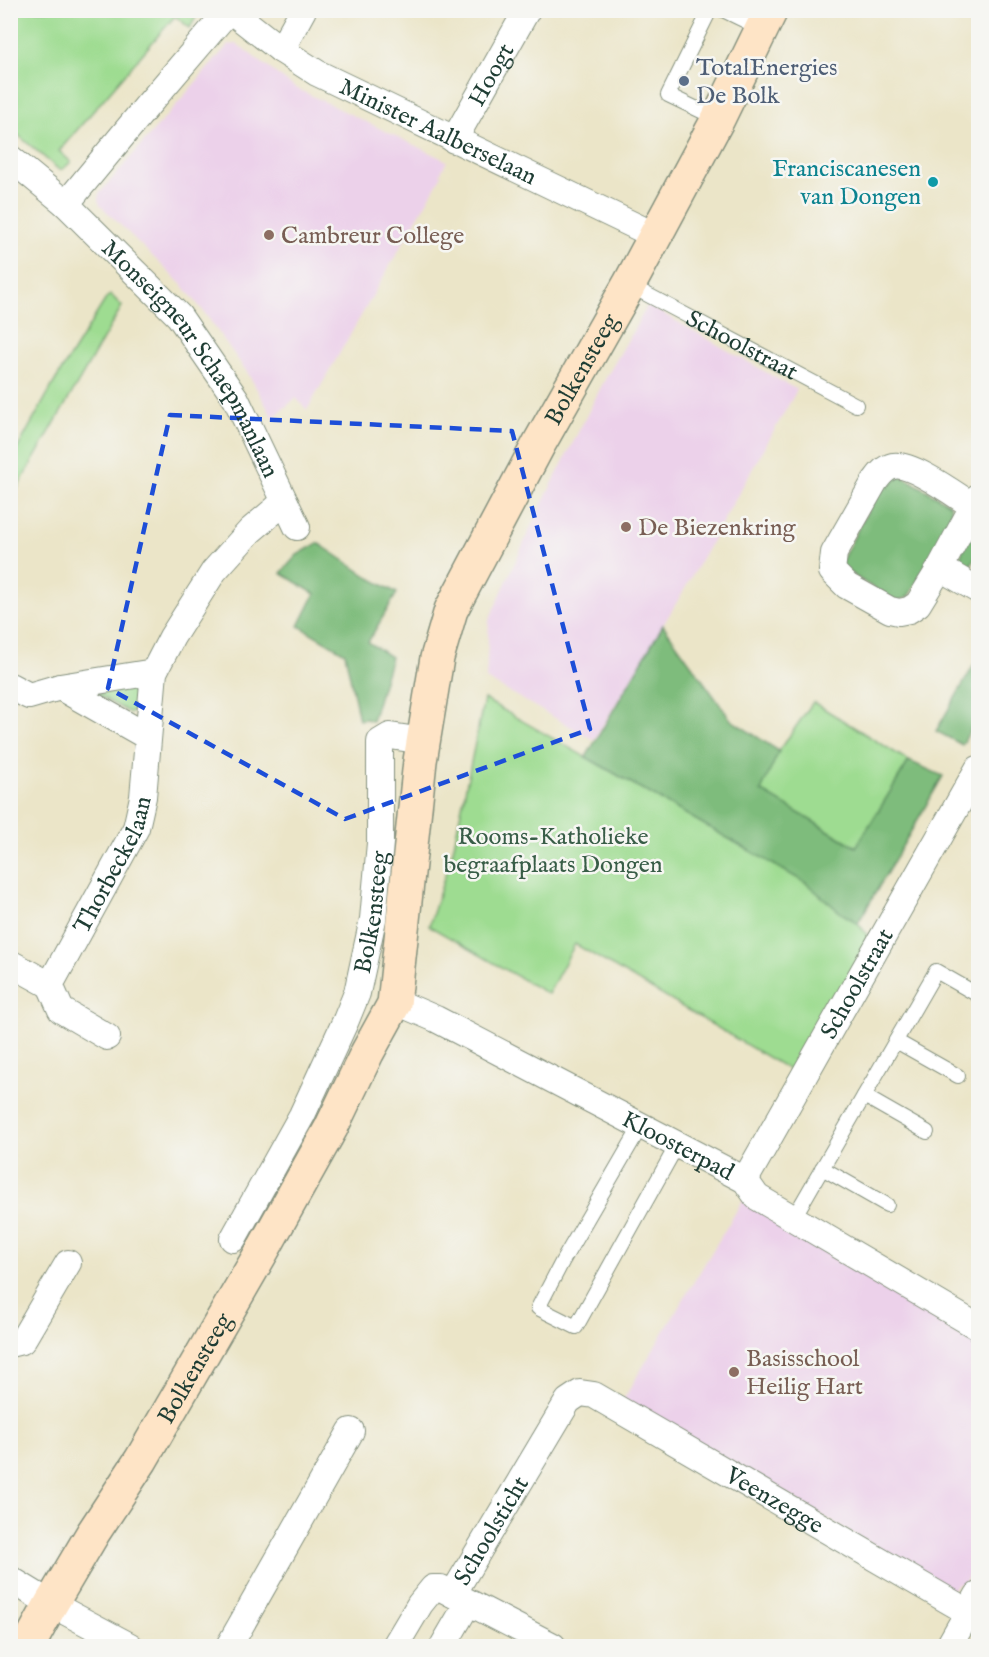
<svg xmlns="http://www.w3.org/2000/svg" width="989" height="1657" viewBox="0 0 989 1657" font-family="'IM FELL English',serif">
  <rect width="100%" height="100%" fill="#f6f6f2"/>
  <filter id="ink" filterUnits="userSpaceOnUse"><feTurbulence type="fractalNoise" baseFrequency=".0167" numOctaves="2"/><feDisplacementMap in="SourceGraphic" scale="12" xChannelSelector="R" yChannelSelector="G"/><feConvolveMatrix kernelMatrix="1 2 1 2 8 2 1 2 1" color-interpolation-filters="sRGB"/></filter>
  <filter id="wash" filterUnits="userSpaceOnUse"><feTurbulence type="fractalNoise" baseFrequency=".008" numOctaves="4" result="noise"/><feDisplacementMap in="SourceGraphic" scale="24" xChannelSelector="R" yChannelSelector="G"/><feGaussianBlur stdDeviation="1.35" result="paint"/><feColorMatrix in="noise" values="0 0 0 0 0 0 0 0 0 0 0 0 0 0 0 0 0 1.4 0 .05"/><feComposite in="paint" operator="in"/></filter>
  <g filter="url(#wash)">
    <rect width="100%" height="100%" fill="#ebe5c8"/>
    <g fill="#ecd1ea">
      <polygon points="237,44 294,87 447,161 440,174 442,175 307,410 296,398 273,418 249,375 204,312 184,287 100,205 98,200 99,194 228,45"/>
      <polygon points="648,305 797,390 684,590 594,740 486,679 489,620 536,516 603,383"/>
      <polygon points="743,1200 978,1338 978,1561 964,1583 956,1584 952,1591 623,1400"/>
    </g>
    <g fill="#9edc91" stroke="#5e8c62" stroke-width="1.5">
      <polygon points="11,10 196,10 196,17 190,28 175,16 59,151 71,162 63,169 58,169 11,129"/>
      <polygon points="111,295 122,306 11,499 11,460 55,381 107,297"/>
      <path d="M134,688c8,7 6,21 -4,25l-32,-18v-2z"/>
      <polygon points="484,699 806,883 841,913 858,923 874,944 798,1075 575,944 548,994 429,926 453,850"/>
      <polygon points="813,702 909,761 857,847 760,791 779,751"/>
    </g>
    <g fill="#7ebc7b" stroke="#4e7c58" stroke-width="1.5">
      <polygon points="900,475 950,504 953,519 908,597 896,602 841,568 841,562 880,487"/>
      <polygon points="972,525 978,528 978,556 977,555 967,571 960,557"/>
      <polygon points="318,543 370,578 397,593 368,642 391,657 372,721 366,719 359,720 345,653 299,626 315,594 281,573 297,555"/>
      <polygon points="663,625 731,720 779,751 761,791 856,847 909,761 943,776 858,923 841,913 806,883 586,757"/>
      <polygon points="978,658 978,716 962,745 936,731"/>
    </g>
  </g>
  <g filter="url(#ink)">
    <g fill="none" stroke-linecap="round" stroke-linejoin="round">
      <defs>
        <g id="lane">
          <polyline points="710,10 668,95 718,119"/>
          <polyline points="723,10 762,29"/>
          <path id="s1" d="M629,285l227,120"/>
          <polyline points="896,1041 958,1076"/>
          <polyline points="864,1096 927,1132"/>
          <polyline points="641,1126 562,1262 538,1308 576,1327 677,1145"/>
          <polyline points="822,1168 887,1205"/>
          <polyline points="793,1219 936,971 978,995"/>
        </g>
        <g id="street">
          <path id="s2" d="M230,10l51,40 36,23 339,163"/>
          <polyline points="281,50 303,10"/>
          <path id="s3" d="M454,140l73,-130"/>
          <path id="s4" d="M10,158l56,46 113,112 57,83 61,128"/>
          <polyline points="66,204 147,106 229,10"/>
          <path d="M973,506c-16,-10 -62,-44 -80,-40 -9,2 -13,9 -18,15l-41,72 -2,18 15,15 43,24 9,2 10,-2 9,-6 22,-36 38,-71"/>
          <polyline points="940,568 978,590"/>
          <polyline points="10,686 29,696 60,687 154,672"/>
          <polyline points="60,687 148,737"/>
          <path id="s5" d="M10,963l40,22 86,-157 7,-31 11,-125 18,-35 42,-66 36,-40 34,-29"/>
          <polyline points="50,985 61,1010 107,1037"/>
          <path id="s6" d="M394,1004l14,3 28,12 309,161 12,17 221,130"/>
          <path id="s7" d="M745,1180l233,-411"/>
          <path id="s8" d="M233,1239l69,-124 44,-95 11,-27 16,-74 7,-76v-101l10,-6 34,5"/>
          <polyline points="10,1344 22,1341 68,1263"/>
          <polyline points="10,1579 51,1604 130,1646"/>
          <path id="s9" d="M453,1594l115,-193 12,-8 14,2 374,217"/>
          <polyline points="229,1646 351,1431"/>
          <polyline points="395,1646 420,1604 433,1588 441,1588 553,1646"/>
          <polyline points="443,1646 468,1603"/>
          <polyline points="949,1646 978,1595"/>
        </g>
        <g id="secondary">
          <path id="s10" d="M28,1646l23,-42 42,-71 48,-73 119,-205 71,-127 36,-75 27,-49 26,-243 17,-103 14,-48 89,-168 89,-157 89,-166 53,-109"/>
        </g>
      </defs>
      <use href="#lane" stroke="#85917e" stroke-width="16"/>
      <use href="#street" stroke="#85917e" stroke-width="28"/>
      <use href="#secondary" stroke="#85917e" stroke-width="36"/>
      <use href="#lane" stroke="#fff" stroke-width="14"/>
      <use href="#street" stroke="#fff" stroke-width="26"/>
      <use href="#secondary" stroke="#fee4c6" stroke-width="33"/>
    </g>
  </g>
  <path fill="none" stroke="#1d4ed8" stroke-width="4.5" stroke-dasharray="12 8" stroke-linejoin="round" d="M170,415l342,16 78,298 -245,90 -237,-131z"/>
  <circle fill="#5c6f8a" stroke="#f6f6f2" stroke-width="2" cx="684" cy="81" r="6"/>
  <circle fill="#0f9aa8" stroke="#f6f6f2" stroke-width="2" cx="933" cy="182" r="6"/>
  <g fill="#8d6e63" stroke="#f6f6f2" stroke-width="2">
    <circle cx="269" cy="235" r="6"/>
    <circle cx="626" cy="527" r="6"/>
    <circle cx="734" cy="1372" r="6"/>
  </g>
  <g text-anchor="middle" stroke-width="5" stroke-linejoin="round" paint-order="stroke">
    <g font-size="24" fill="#4e5e75" stroke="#f6f6f2" text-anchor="start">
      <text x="696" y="75">TotalEnergies<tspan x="696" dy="28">De Bolk</tspan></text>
    </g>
    <g font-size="24" fill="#1f3d34" stroke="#f6f6f2">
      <text dy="8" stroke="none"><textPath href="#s3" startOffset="75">Hoogt</textPath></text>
      <text dy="8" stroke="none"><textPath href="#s2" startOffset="242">Minister Aalberselaan</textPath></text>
      <text dy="8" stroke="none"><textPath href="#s1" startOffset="128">Schoolstraat</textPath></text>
      <text dy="8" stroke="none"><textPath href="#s4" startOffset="273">Monseigneur Schaepmanlaan</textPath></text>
      <text dy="8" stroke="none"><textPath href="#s10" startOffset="1412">Bolkensteeg</textPath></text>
      <text dy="8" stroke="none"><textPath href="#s5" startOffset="182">Thorbeckelaan</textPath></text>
      <text dy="8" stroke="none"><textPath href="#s8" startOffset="358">Bolkensteeg</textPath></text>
      <text dy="8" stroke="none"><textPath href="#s7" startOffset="226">Schoolstraat</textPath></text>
      <text dy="8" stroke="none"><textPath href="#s6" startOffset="318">Kloosterpad</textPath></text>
      <text dy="8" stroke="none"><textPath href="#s10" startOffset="324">Bolkensteeg</textPath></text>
      <text dy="8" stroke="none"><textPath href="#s9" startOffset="462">Veenzegge</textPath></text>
      <text dy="8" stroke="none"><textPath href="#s9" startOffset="74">Schoolsticht</textPath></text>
    </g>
    <g font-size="24" fill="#0d838f" stroke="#f6f6f2" text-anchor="end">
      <text x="921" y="176">Franciscanesen<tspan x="921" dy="28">van Dongen</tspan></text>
    </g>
    <g font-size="24" fill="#785e54" stroke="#f6f6f2" text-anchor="start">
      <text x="281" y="243">Cambreur College</text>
      <text x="638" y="535">De Biezenkring</text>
      <text x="746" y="1366">Basisschool<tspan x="746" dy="28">Heilig Hart</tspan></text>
    </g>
    <g font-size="24" fill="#385d47" stroke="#f6f6f2">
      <text x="553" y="844">Rooms-Katholieke<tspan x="553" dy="28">begraafplaats Dongen</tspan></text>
    </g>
  </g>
  <rect width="989" height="1657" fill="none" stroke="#f6f6f2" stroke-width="36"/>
</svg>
